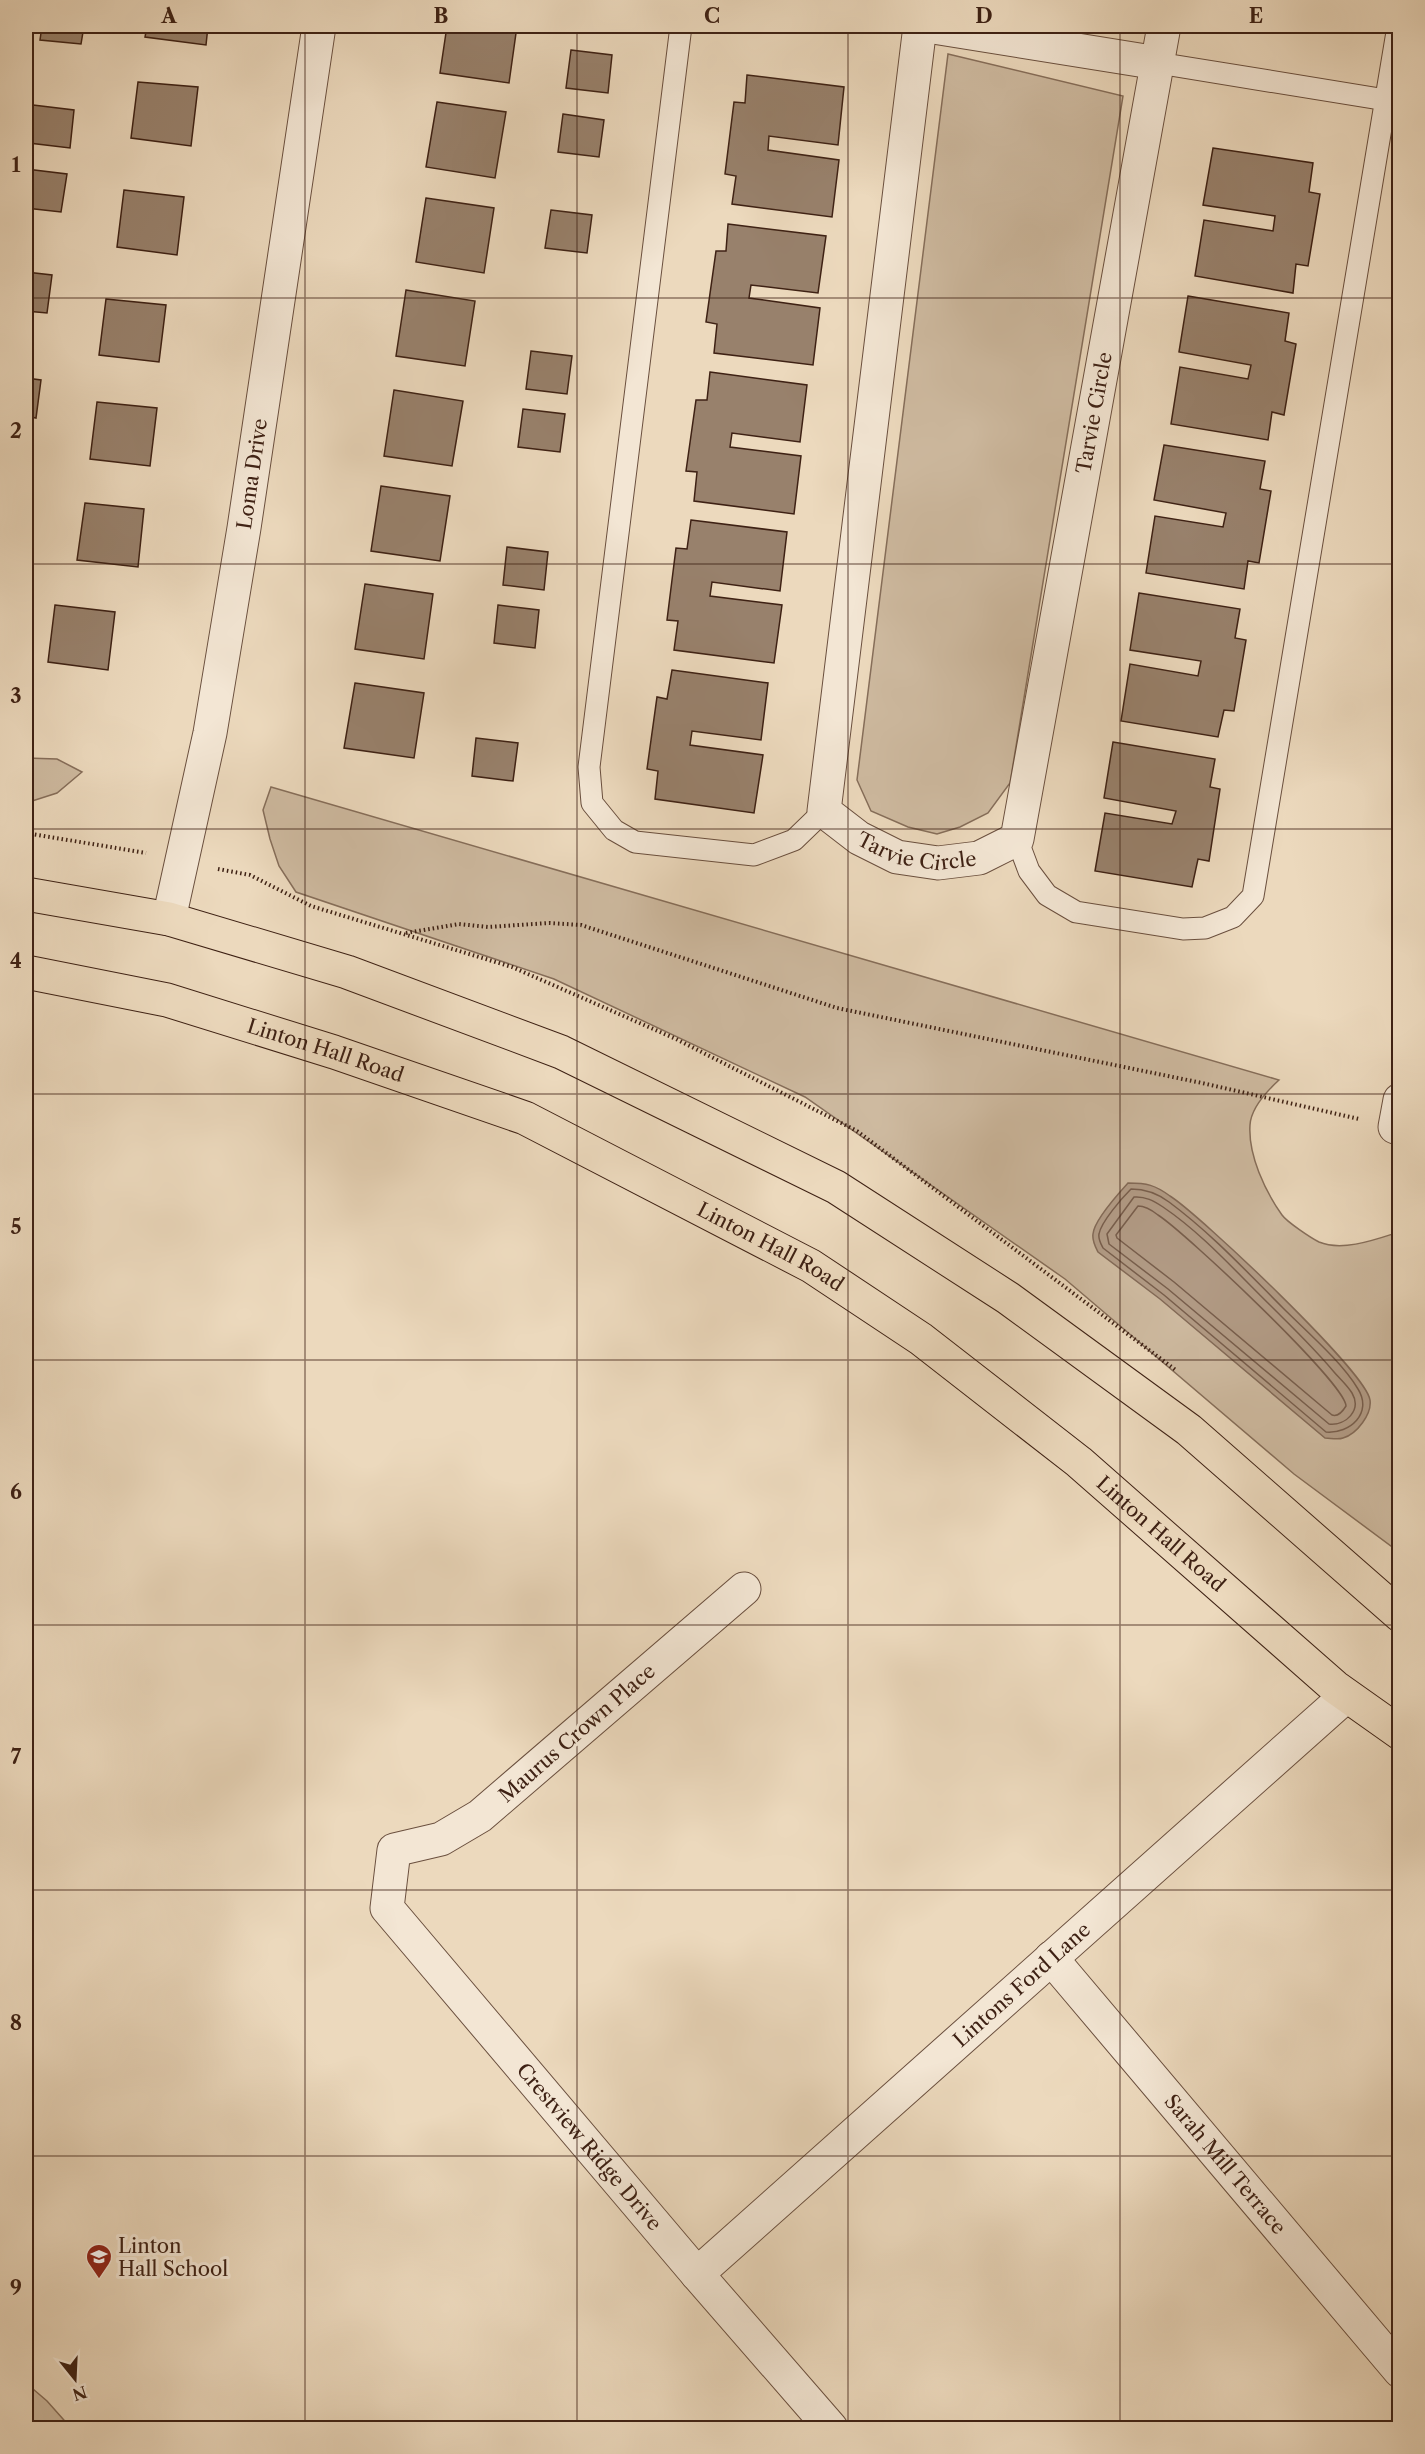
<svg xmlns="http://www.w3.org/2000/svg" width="1425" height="2454" viewBox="0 0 1425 2454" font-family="'Libre Caslon Text',serif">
  <rect width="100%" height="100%" fill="#ecd9bd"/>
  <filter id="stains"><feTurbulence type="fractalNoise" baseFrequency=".00333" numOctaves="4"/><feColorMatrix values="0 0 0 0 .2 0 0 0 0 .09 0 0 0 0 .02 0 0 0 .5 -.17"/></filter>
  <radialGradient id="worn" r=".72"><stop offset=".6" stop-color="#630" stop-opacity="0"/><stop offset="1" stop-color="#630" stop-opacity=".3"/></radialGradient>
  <g fill="#cebaa0" stroke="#866e5a" stroke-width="1.5">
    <polygon points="948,54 1123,96 1010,783 988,813 960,827 937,834 908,827 871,811 857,780"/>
    <polygon points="26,758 57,759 82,772 57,793 26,803"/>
    <path d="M271,787l1008,293c-12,11 -28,28 -29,45 -2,30 15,66 32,90 5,7 29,23 37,27 24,10 58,-3 80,-10v320l-105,-78 -229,-195 -260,-182 -251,-118 -258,-87 -17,-26 -9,-27 -7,-29z"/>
    <polygon points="26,2383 47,2401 71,2428 26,2428"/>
  </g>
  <path fill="#b19a84" stroke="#836a57" stroke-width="1.5" d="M1128,1183c19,0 27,2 42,13 30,19 196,176 200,204 2,14 -13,34 -27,38 -5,2 -13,0 -18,0l-165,-139 -62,-47c-3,-6 -6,-11 -5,-18 1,-14 25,-40 35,-51z"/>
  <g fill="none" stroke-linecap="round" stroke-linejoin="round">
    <g stroke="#785e4c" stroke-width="1.5">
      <path d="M1131,1189c15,0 26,4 38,13 42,31 78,70 114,106 23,23 59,54 75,81 15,24 -8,45 -32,43l-162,-137 -61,-47c-2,-4 -5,-9 -4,-14 2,-12 23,-36 32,-45z"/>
      <path d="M1134,1197c11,-1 20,4 29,10 40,27 74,66 108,99 22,22 44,43 63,66 6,7 13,13 18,21 10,17 -6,33 -23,31l-161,-135 -59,-45 -2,-10z"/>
      <path d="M1138,1206c7,0 15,5 20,9 28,18 187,168 188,191 -3,5 -8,11 -14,9l-158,-133 -57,-44 -1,-3z"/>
    </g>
  </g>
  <g fill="#98816c" stroke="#3e2114" stroke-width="1.5">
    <polygon points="42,26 84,26 81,44 40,40"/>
    <polygon points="147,26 208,26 206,45 145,37"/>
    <polygon points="447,26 517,26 509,83 440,73"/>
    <polygon points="571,50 612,55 608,93 566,88"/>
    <polygon points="747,75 844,87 838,145 769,136 768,150 839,160 832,217 732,204 736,176 725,174 734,102 745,103"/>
    <polygon points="138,82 198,87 191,146 131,138"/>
    <polygon points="437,102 506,112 495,178 426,167"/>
    <polygon points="33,105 74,110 70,148 29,143"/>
    <polygon points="563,114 604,120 599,157 558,152"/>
    <polygon points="1213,148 1313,163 1309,192 1320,194 1308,266 1296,264 1293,293 1195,276 1204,220 1273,231 1275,216 1203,205"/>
    <polygon points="26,169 67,174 61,212 26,208"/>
    <polygon points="124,190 184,197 177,255 117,247"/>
    <polygon points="426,198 494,208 484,273 416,262"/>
    <polygon points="551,210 592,215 587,253 545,248"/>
    <polygon points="728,224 826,236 818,293 751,285 749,298 820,308 813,365 714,353 717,324 706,322 716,251 726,251"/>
    <polygon points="26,272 52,275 47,313 26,311"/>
    <polygon points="406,290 475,301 465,366 396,356"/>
    <polygon points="1188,296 1289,313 1285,341 1296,344 1284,415 1272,412 1268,440 1171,424 1180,367 1248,379 1251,365 1179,352"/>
    <polygon points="106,299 166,305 159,362 99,355"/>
    <polygon points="531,351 572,356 567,394 526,389"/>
    <polygon points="710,372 807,385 800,442 732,433 730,447 801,456 794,514 694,501 697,472 686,471 696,400 707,400"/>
    <polygon points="26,378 41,380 36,418 26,416"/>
    <polygon points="394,390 463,401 452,466 384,456"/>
    <polygon points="97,402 157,408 150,466 90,459"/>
    <polygon points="523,409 565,414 560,452 518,447"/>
    <polygon points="1164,445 1265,461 1260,489 1271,491 1259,563 1248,561 1244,589 1146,573 1155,516 1223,527 1226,513 1154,500"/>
    <polygon points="381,486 450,496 440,561 371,551"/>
    <polygon points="85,503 144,509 138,567 77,560"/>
    <polygon points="691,520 787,532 780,591 712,582 710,596 782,605 774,663 674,650 678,621 667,620 676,548 687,549"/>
    <polygon points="507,547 548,552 544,590 503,585"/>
    <polygon points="365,584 433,594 424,659 355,649"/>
    <polygon points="1139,593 1240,609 1235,638 1246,640 1234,711 1224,710 1218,737 1121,721 1130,664 1198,676 1201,661 1130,650"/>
    <polygon points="55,605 115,612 108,670 48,662"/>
    <polygon points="498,605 539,610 535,648 494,643"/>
    <polygon points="672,670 768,683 761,740 692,731 690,745 763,755 754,813 655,799 658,771 647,769 657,697 667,699"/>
    <polygon points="355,683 424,693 414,758 344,748"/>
    <polygon points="476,738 518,743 513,781 472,776"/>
    <polygon points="1113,742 1215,759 1210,787 1220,789 1209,861 1198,859 1192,887 1095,871 1105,813 1172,824 1176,811 1104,798"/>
  </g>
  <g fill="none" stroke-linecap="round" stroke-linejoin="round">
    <defs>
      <g id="lane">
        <polyline points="681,26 589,767 592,803 614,830 635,842 754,855 794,840 824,811"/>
        <polyline points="1158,63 1386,100"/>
        <polyline points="1017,839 1029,871 1047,895 1076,912 1183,929 1205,928 1233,917 1253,896 1398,26"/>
      </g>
      <g id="street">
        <path id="s1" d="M920,26l-96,785 35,27 38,19 41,6 41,-5 38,-19 147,-813"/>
        <polyline points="927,26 1158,63"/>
        <path id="s2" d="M169,919l41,-186 34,-205 75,-502"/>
        <polyline points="1400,1100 1395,1127 1400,1128"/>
        <path id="s3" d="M744,1589l-264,227 -39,23 -47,11 -7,58 310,366 134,154"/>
        <path id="s4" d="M1051,1958l349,413"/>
        <path id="s5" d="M697,2274l649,-578"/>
      </g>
      <g id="primary">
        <polyline points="26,894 169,919 347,972 561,1052 836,1187 1008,1298 1189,1430 1400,1615"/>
        <path id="s6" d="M26,972l141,28 167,52 191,66 286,148 110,73 158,123 256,225 65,46"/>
      </g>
    </defs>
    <use href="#lane" stroke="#6a4f3e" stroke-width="23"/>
    <use href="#street" stroke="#6a4f3e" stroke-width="35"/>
    <use href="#primary" stroke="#3e2114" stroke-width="35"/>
    <g stroke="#3e2114" stroke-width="4" stroke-dasharray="1.5 3" stroke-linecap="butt">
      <polyline points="26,833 146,853"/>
      <polyline points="218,869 250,875 311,906 512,967 676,1039 857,1131 1177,1371"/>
      <polyline points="406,933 459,924 488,927 549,923 581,925 837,1008 1202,1083 1359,1119"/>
    </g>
    <use href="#lane" stroke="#f3e6d4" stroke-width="21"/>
    <use href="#street" stroke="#f3e6d4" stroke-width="33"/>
    <use href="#primary" stroke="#ecd9bd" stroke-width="33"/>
  </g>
  <path fill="none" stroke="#3e2114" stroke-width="1.5" stroke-opacity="0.55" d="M305,26v2402M577,26v2402M848,26v2402M1120,26v2402M26,298h1374M26,564h1374M26,829h1374M26,1094h1374M26,1360h1374M26,1625h1374M26,1890h1374M26,2156h1374"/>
  <defs>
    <symbol id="school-pin" viewBox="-11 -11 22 30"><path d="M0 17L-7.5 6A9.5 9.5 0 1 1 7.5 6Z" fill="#8f2418" stroke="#f3e6d4"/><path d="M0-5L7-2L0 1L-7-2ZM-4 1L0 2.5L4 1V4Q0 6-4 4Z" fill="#fff"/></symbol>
  </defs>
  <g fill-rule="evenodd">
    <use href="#school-pin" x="84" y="2242" width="30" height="40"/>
  </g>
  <g text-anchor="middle" stroke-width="6" stroke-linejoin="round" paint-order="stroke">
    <g font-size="20" fill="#3e2114" stroke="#f3e6d4">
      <text dy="7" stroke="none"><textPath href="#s1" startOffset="1436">Tarvie Circle</textPath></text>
      <text dy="7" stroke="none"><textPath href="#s2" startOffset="453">Loma Drive</textPath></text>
      <text dy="7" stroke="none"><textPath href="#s1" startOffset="896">Tarvie Circle</textPath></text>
      <text dy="7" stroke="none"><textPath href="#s6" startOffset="310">Linton Hall Road</textPath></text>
      <text dy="7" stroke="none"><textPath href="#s6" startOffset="798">Linton Hall Road</textPath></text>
      <text dy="7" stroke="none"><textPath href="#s6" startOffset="1284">Linton Hall Road</textPath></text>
      <text transform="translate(577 1733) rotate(-41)" y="7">Maurus Crown Place</text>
      <text dy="7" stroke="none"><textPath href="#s5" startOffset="435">Lintons Ford Lane</textPath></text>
      <text dy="7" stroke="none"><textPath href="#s3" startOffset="813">Crestview Ridge Drive</textPath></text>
      <text dy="7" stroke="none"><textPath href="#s4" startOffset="270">Sarah Mill Terrace</textPath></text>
    </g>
    <g font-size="20" fill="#3e2114" stroke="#f3e6d4" text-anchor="start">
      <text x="118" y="2253">Linton<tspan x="118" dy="23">Hall School</tspan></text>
    </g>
  </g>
  <rect width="1425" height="2454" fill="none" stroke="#ecd9bd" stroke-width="66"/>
  <g transform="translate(75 2379) rotate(162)" stroke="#f3e6d4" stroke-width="4.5" paint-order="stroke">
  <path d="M0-4.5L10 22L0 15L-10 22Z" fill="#3e2114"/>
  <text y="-9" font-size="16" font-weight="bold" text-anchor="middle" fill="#3e2114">N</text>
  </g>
  <rect x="33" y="33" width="1359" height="2388" fill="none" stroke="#3e2114" stroke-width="2"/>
  <g font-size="20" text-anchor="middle" font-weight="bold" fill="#3e2114">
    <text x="169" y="23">A</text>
    <text x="441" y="23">B</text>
    <text x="712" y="23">C</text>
    <text x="984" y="23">D</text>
    <text x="1256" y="23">E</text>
    <text x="16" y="172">1</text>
    <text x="16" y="438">2</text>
    <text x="16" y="703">3</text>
    <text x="16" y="968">4</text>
    <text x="16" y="1234">5</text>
    <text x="16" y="1499">6</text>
    <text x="16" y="1764">7</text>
    <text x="16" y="2030">8</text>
    <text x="16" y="2295">9</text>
  </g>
  <rect width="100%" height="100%" filter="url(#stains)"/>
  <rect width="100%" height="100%" fill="url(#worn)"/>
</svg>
